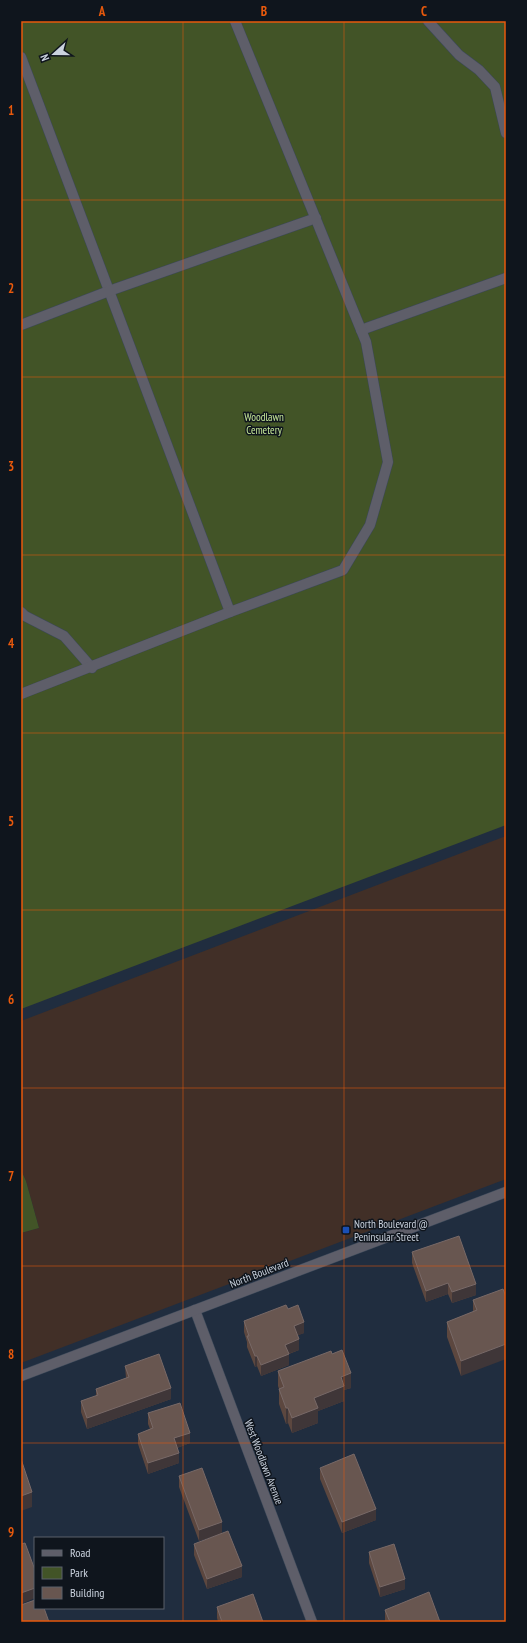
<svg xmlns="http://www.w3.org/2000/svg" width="527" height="1643" viewBox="0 0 527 1643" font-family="'PT Sans Narrow',sans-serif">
  <rect width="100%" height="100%" fill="#202d3f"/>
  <polygon fill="#412f27" points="506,836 506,1179 21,1363 21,1233 39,1228 26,1181 21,1170 21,1021"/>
  <g fill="#425427">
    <polygon points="21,21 506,21 506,825 21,1009"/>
    <polygon points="21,1170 26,1181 39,1228 21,1233"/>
  </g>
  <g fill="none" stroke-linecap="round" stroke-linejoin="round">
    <defs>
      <g id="service">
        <polyline points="428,21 459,55 479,70 495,87 506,133"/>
        <polyline points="21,57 230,612"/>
        <polyline points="21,325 109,291 316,218"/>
        <polyline points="361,330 506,278"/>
        <polyline points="21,612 25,616 64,636 92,668"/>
        <polyline points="21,694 230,612 343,570 370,525 388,462 366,342 235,21"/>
      </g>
      <polyline id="minor" points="195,1310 312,1622"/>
      <polyline id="tertiary" points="21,1376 506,1192"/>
    </defs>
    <use href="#service" stroke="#3b4859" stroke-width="11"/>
    <use href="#minor" stroke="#3b4859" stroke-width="11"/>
    <use href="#tertiary" stroke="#3b4859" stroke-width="11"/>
    <use href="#service" stroke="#5e5e69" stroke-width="10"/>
    <use href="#minor" stroke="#5e5e69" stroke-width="10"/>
    <use href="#tertiary" stroke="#5e5e69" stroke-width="10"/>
  </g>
  <g fill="#5c473f">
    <polygon points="412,1252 476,1295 452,1303 448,1294 426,1302 412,1263"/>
    <polygon points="506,1297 461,1376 447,1337 447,1322 473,1312 473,1300"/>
    <polygon points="288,1309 304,1333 298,1335 299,1350 289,1354 289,1365 261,1376 257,1366 255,1367 247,1347 247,1342 244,1332 244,1321"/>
    <polygon points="332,1354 351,1388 344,1390 344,1401 318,1411 318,1423 292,1433 288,1423 286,1424 279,1404 279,1389 278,1386 278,1371"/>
    <polygon points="125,1366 171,1399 87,1429 81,1412 81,1401 96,1396 96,1389 126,1378"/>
    <polygon points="148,1413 190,1443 177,1448 179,1463 148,1474 138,1444 138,1434 150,1429 148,1424"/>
    <polygon points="320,1468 376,1520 342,1533 320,1479"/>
    <polygon points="179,1476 222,1533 199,1541 179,1487"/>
    <polygon points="194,1544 242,1577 207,1589 194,1555"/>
    <polygon points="369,1552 405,1589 380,1597 369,1563"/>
    <polygon points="217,1607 263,1622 218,1622 217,1618"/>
    <polygon points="385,1610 440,1622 385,1622"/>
  </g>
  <g fill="#3f3638">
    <polygon points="448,1283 448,1294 426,1302 426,1291"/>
    <polygon points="476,1284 476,1295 452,1303 452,1292"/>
    <polygon points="304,1322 304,1333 294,1337 294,1326"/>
    <polygon points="299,1339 299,1350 285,1355 285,1345"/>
    <polygon points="506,1344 506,1359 461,1376 461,1361"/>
    <polygon points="289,1354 289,1365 261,1376 261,1365"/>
    <polygon points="255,1356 257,1356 257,1366 255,1367"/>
    <polygon points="351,1373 351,1388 344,1390 344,1401 318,1411 318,1423 292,1433 292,1418 314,1398 341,1377"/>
    <polygon points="171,1388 171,1399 87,1429 87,1418"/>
    <polygon points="286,1408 288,1408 288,1423 286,1424"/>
    <polygon points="190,1433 190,1443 174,1449 174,1438"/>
    <rect x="21" y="1447" width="1" height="11"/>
    <polygon points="179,1453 179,1463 148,1474 148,1463"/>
    <polygon points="32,1492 32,1507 21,1511 21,1496"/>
    <polygon points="376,1509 376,1520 342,1533 342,1522"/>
    <polygon points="22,1514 22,1529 21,1530 21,1515"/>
    <polygon points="222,1522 222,1533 199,1541 199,1530"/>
    <polygon points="242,1566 242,1577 207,1589 207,1579"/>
    <polygon points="405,1579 405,1589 380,1597 380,1587"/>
    <polygon points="35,1588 35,1598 21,1604 21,1593"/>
  </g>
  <g fill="#685650" stroke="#786967">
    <polygon points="459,1236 476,1284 452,1292 448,1283 426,1291 412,1252"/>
    <polygon points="503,1289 506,1297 506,1344 461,1361 447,1322 477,1310 473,1300"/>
    <polygon points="286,1305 288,1309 298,1305 304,1322 294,1326 299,1339 285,1345 289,1354 261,1365 257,1356 255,1356 247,1336 249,1336 244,1321"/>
    <polygon points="342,1350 351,1373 341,1377 344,1386 314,1398 318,1408 292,1418 288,1408 286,1408 279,1389 284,1387 278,1371 331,1351 332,1354"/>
    <polygon points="159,1354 171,1388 87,1418 81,1401 98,1395 96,1389 129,1377 125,1366"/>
    <polygon points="180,1403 190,1433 174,1438 179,1453 148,1463 138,1434 153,1428 148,1413"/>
    <polygon points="354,1454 376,1509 342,1522 320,1468"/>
    <polygon points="21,1459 32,1492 21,1496"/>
    <polygon points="202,1468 222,1522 199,1530 179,1476"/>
    <polygon points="228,1531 242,1566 207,1579 194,1544"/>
    <polygon points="25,1543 35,1570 35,1588 21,1593 21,1544"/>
    <polygon points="394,1544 405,1579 380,1587 369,1552"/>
    <polygon points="429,1592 440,1622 390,1622 385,1610"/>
    <polygon points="253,1594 263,1622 222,1622 217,1607"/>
    <polygon points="35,1600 35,1608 44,1608 49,1622 21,1622 21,1605"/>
  </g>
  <path fill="none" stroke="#e8590c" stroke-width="1" stroke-opacity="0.55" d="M183,21v1601M344,21v1601M21,200h485M21,377h485M21,555h485M21,733h485M21,910h485M21,1088h485M21,1266h485M21,1443h485"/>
  <rect fill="#1a4fb4" stroke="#0f151d" stroke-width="1.5" x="342" y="1226" width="8" height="8" rx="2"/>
  <g text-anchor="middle" stroke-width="3" stroke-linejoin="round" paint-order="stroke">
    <g font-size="11" fill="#c8ea9a" stroke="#0f151d">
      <text x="264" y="421">Woodlawn<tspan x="264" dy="13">Cemetery</tspan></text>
    </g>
    <g font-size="11" fill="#cbd3df" stroke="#0f151d" text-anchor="start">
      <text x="354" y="1228">North Boulevard @<tspan x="354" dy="13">Peninsular Street</tspan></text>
    </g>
    <g font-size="11" fill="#cbd3df" stroke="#0f151d">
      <text transform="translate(259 1273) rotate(-21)" y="4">North Boulevard</text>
      <text transform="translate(264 1462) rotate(69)" y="4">West Woodlawn Avenue</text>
    </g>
  </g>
  <rect width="527" height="1643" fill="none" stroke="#0f151d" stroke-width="44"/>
  <rect x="34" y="1537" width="130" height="72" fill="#0f151d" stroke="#5a616b"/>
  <rect x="42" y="1550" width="20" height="6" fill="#5e5e69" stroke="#5a616b"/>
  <text x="70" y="1557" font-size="12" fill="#cbd3df">Road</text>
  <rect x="42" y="1567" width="20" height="12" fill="#425427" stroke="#5a616b"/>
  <text x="70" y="1577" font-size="12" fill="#cbd3df">Park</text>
  <rect x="42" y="1587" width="20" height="12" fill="#685650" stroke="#5a616b"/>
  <text x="70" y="1597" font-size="12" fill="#cbd3df">Building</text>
  <g transform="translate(54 54) rotate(249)" stroke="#0f151d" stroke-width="3" paint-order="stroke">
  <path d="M0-3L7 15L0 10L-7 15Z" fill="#cbd3df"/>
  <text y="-6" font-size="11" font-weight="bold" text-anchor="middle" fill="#cbd3df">N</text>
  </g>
  <rect x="22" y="22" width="483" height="1599" fill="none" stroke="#e8590c" stroke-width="1.5"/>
  <g font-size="13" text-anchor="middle" font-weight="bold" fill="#e8590c">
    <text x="102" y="16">A</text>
    <text x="264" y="16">B</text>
    <text x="424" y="16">C</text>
    <text x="11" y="115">1</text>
    <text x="11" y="293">2</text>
    <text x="11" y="471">3</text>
    <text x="11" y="648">4</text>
    <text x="11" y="826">5</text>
    <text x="11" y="1004">6</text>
    <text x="11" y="1181">7</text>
    <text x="11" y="1359">8</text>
    <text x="11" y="1537">9</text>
  </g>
</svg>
